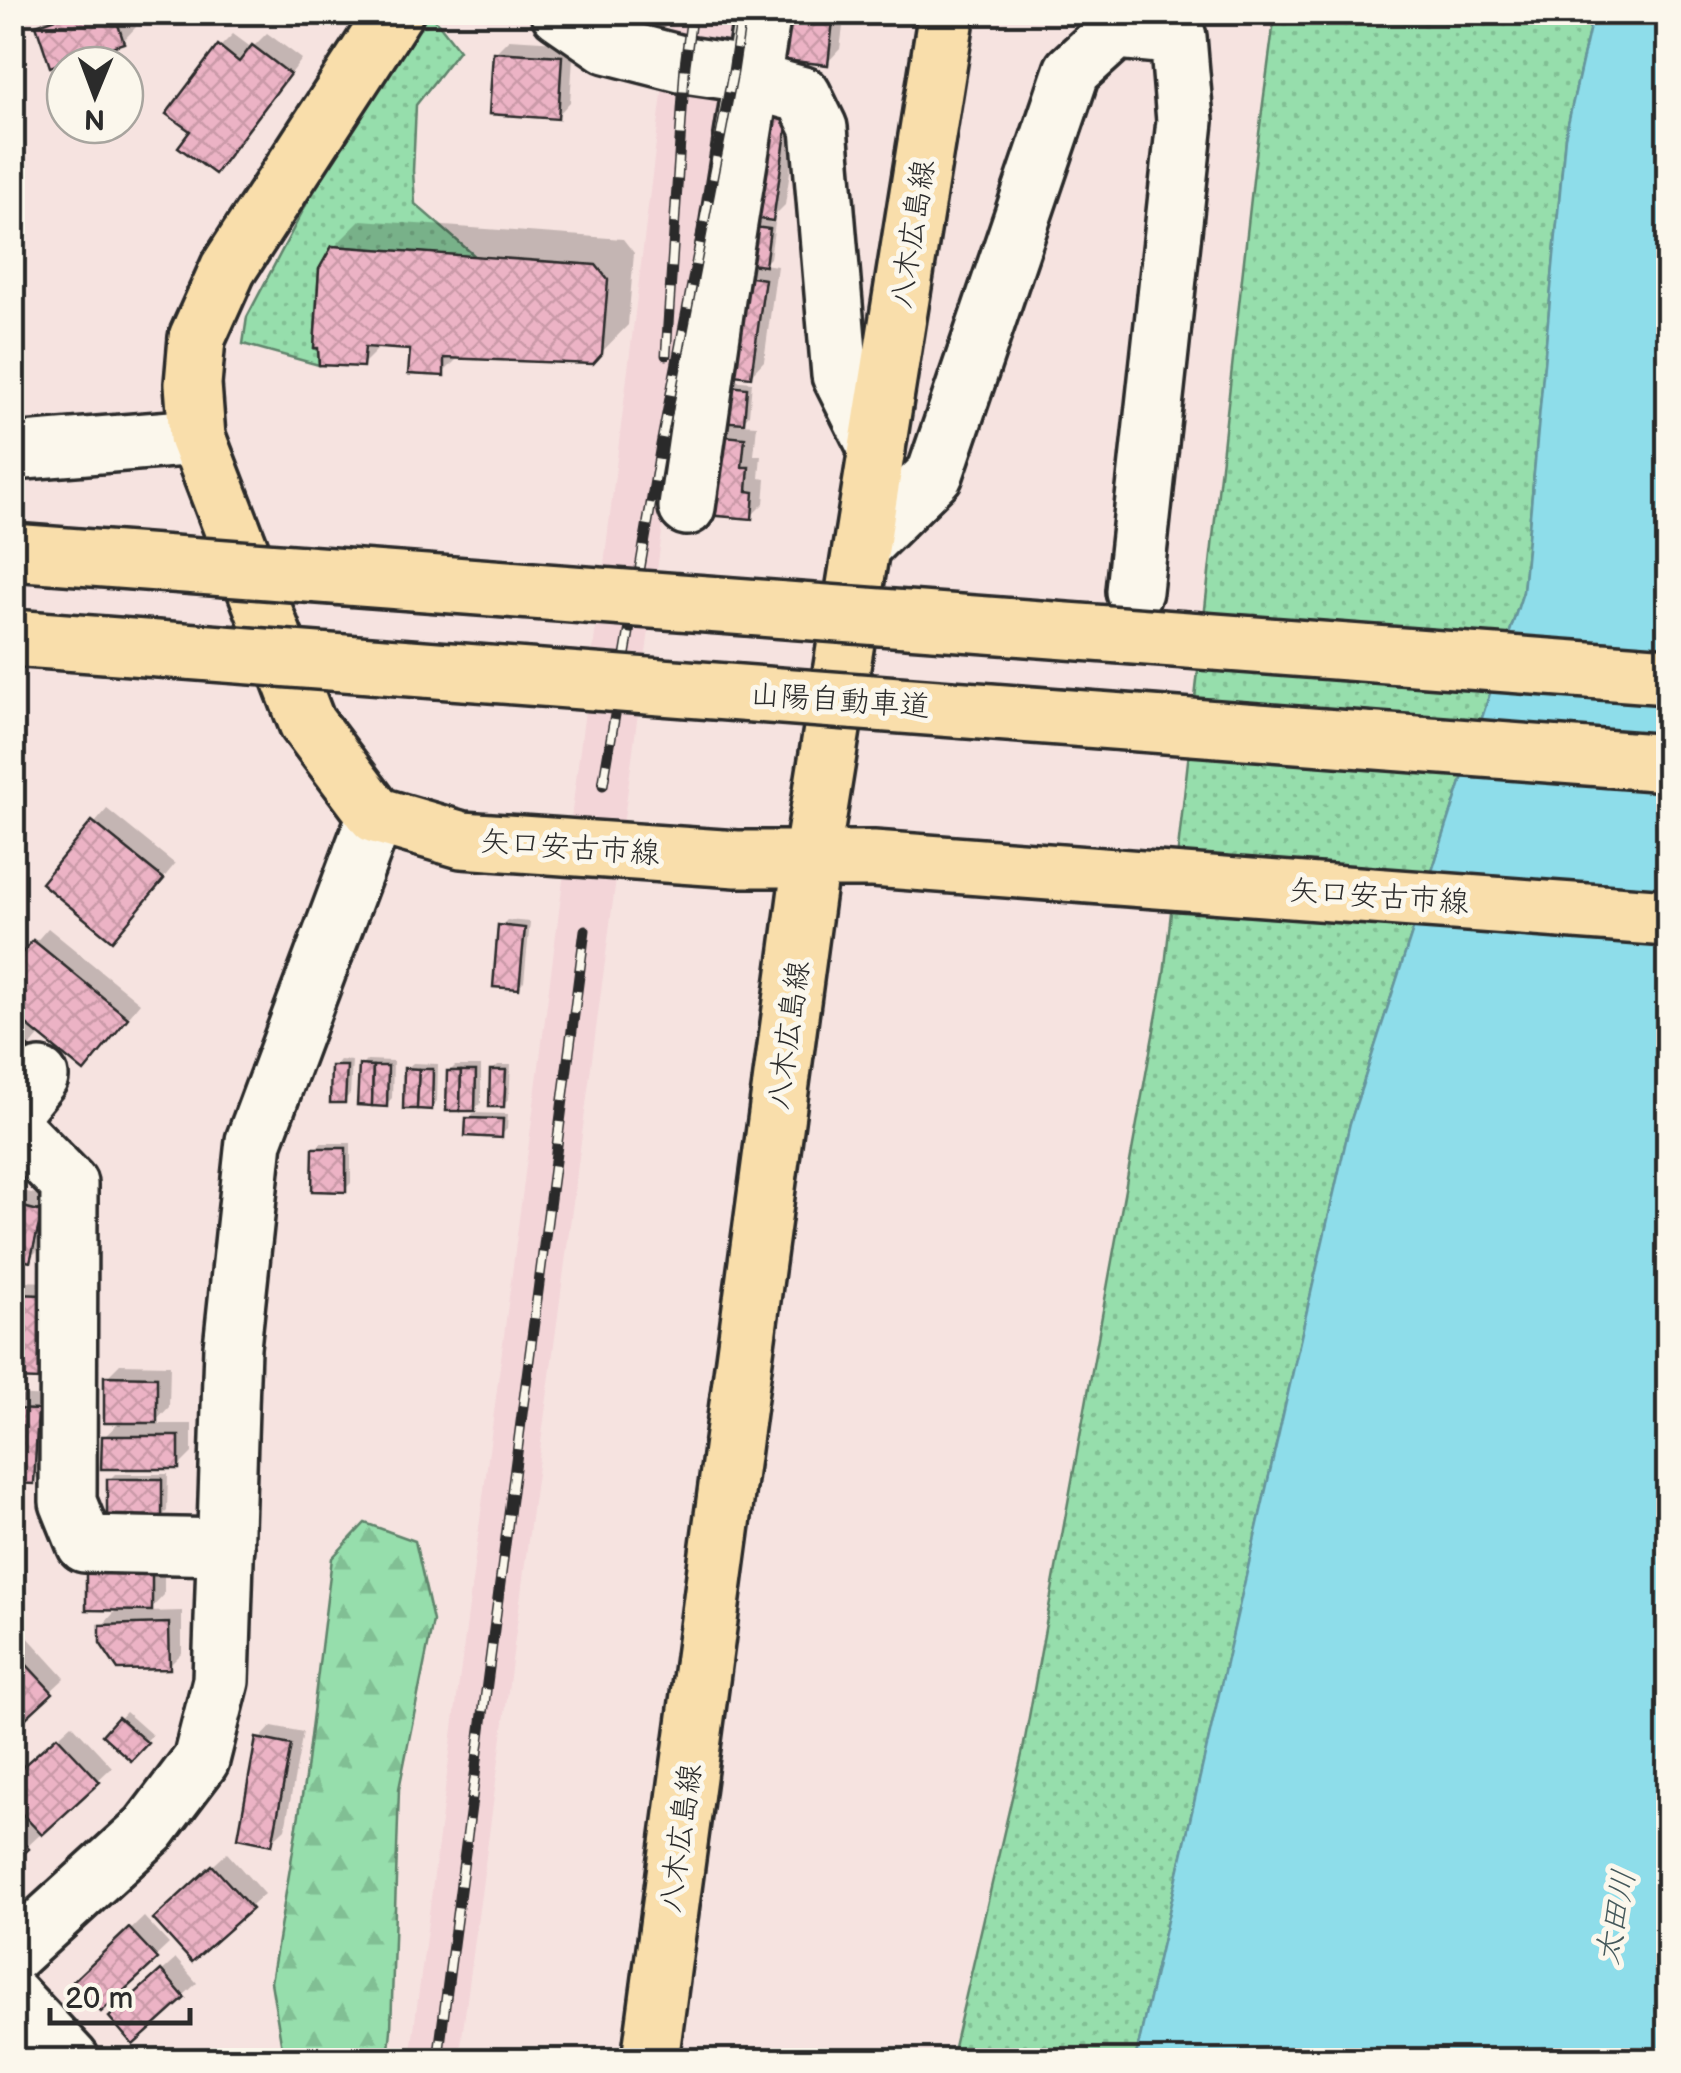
<svg xmlns="http://www.w3.org/2000/svg" width="1681" height="2073" viewBox="0 0 1681 2073" font-family="'Balsamiq Sans','Klee One',sans-serif">
  <defs>
    <pattern id="grass-dots" width="8" height="8" patternUnits="userSpaceOnUse" patternTransform="scale(2.5)"><rect width="8" height="8" fill="#96deac"/><path d="M2 2h.1M6 6h.1" fill="none" stroke="#81bf94" stroke-width="1.8" stroke-linecap="round"/></pattern>
    <pattern id="forest-firs" width="22" height="20" patternUnits="userSpaceOnUse" patternTransform="scale(2.5)"><rect width="22" height="20" fill="#96deac"/><path d="M5 1l3.5 6h-7zM16 11l3.5 6h-7z" fill="#81bf94"/></pattern>
    <pattern id="building-cross-hatch" width="8" height="8" patternUnits="userSpaceOnUse" patternTransform="scale(2.5)"><rect width="8" height="8" fill="#ecb3c5"/><path d="M0 0l8 8M0 8l8-8" fill="none" stroke="#cb9aa9"/></pattern>
  </defs>
  <rect width="100%" height="100%" fill="#f6e3e0"/>
  <filter id="ink" filterUnits="userSpaceOnUse"><feTurbulence type="fractalNoise" baseFrequency=".01" numOctaves="2"/><feDisplacementMap in="SourceGraphic" scale="20" xChannelSelector="R" yChannelSelector="G"/><feConvolveMatrix kernelMatrix="1 2 1 2 8 2 1 2 1" color-interpolation-filters="sRGB"/></filter>
  <g filter="url(#ink)">
    <polygon fill="#f3d5d8" points="672,13 750,13 665,510 459,2060 410,2060 603,572"/>
    <g fill="url(#grass-dots)" stroke="#60846c" stroke-width="2.5">
      <polygon points="430,13 459,50 416,105 413,171 415,204 476,257 332,246 319,269 314,348 318,351 319,365 243,344 247,317 329,161 384,73"/>
      <polygon points="1275,13 1593,13 1565,137 1523,592 1350,1123 1135,2060 951,2060 1023,1750 1164,975 1254,171"/>
    </g>
    <polygon fill="url(#forest-firs)" stroke="#60846c" stroke-width="2.5" points="365,1523 415,1541 433,1621 399,1789 391,2030 388,2060 284,2060 271,1982 305,1778 332,1558"/>
    <polygon fill="#8eddea" stroke="#66969e" stroke-width="2.5" points="1593,13 1668,13 1668,2060 1135,2060 1350,1123 1523,592 1565,137"/>
    <g fill="#0003">
      <polygon points="51,12 131,12 136,27 123,41 39,25"/>
      <polygon points="784,12 845,12 840,49 827,63"/>
      <polygon points="267,33 302,59 228,158 215,171 193,131 220,47 233,34 252,48"/>
      <polygon points="509,39 574,43 570,102 557,116 495,53"/>
      <polygon points="801,99 785,205 768,222 775,223 770,258 764,264 777,266 764,361 751,375 739,276 753,262 766,109"/>
      <polygon points="361,220 623,239 634,253 628,325 592,362 460,356 443,373 412,347 381,346 362,365 334,247"/>
      <polygon points="730,380 752,382 749,415 740,424 757,425 754,455 761,455 759,478 766,479 764,503 751,516 716,436 733,420"/>
      <polygon points="107,809 175,864 125,925 44,883"/>
      <polygon points="507,920 530,922 524,981 518,987 501,926"/>
      <polygon points="48,928 140,1003 97,1055 41,1034 12,1068 12,969"/>
      <polygon points="340,1060 352,1061 350,1094 344,1100 334,1067"/>
      <polygon points="367,1060 393,1061 392,1098 386,1104 361,1066"/>
      <polygon points="413,1063 438,1064 437,1101 431,1107 406,1069"/>
      <polygon points="498,1065 511,1065 509,1098 503,1105 492,1071"/>
      <polygon points="455,1066 481,1066 481,1103 474,1109 449,1072"/>
      <polygon points="474,1113 508,1114 507,1129 501,1135 468,1119"/>
      <polygon points="321,1143 351,1143 351,1183 345,1189 315,1149"/>
      <polygon points="12,1188 54,1199 43,1245 29,1259 12,1255"/>
      <polygon points="12,1281 57,1282 12,1376"/>
      <polygon points="120,1364 170,1365 169,1407 153,1424 192,1424 192,1453 178,1467 104,1437 121,1421 107,1377"/>
      <polygon points="12,1395 50,1397 46,1468 33,1481 12,1480"/>
      <polygon points="115,1474 168,1474 167,1511 161,1517 109,1480"/>
      <polygon points="164,1558 164,1595 148,1612 182,1611 182,1653 169,1666 102,1626"/>
      <polygon points="24,1633 65,1678 12,1727 12,1643"/>
      <polygon points="126,1712 152,1735 131,1757 105,1735"/>
      <polygon points="72,1724 112,1767 12,1861 12,1779"/>
      <polygon points="272,1726 303,1732 285,1829 271,1842 259,1740"/>
      <polygon points="227,1853 264,1894 192,1959 169,1906"/>
      <polygon points="144,1917 169,1944 101,2008 77,1981"/>
      <polygon points="176,1959 197,1983 134,2041 126,2003"/>
    </g>
    <g fill="url(#building-cross-hatch)" stroke="#2b2b2b" stroke-width="2.5">
      <polygon points="73,12 114,12 124,43 50,67 36,25"/>
      <polygon points="782,12 834,12 828,65 776,59"/>
      <polygon points="218,45 239,62 252,45 290,74 215,174 178,147 190,131 166,114"/>
      <polygon points="493,52 562,56 558,119 489,114"/>
      <polygon points="764,107 789,112 773,221 748,217"/>
      <polygon points="746,226 770,229 765,266 741,263"/>
      <polygon points="332,246 596,265 608,280 602,354 593,364 444,358 444,376 408,374 410,350 365,347 363,367 319,365 318,348 314,348 319,269"/>
      <polygon points="737,275 765,279 751,377 723,374"/>
      <polygon points="721,385 747,388 744,423 718,421"/>
      <polygon points="714,435 745,438 742,467 749,467 747,491 754,492 752,519 707,515"/>
      <polygon points="92,821 164,879 112,941 41,883"/>
      <polygon points="498,925 525,928 519,989 493,987"/>
      <polygon points="33,940 128,1018 84,1072 12,1013 12,965"/>
      <polygon points="12,1033 30,1048 12,1069"/>
      <polygon points="359,1065 373,1066 372,1106 357,1105"/>
      <polygon points="331,1066 347,1066 345,1103 330,1103"/>
      <polygon points="373,1066 388,1066 387,1107 372,1106"/>
      <polygon points="404,1068 419,1069 417,1109 403,1109"/>
      <polygon points="419,1069 433,1069 432,1110 417,1109"/>
      <polygon points="490,1070 506,1070 504,1107 489,1107"/>
      <polygon points="447,1071 461,1071 460,1111 446,1111"/>
      <polygon points="461,1071 476,1071 475,1111 460,1111"/>
      <polygon points="466,1118 503,1119 502,1138 465,1136"/>
      <polygon points="313,1148 346,1148 346,1192 312,1191"/>
      <polygon points="12,1204 42,1212 30,1262 12,1257"/>
      <polygon points="12,1294 45,1295 41,1380 12,1379"/>
      <polygon points="104,1376 157,1377 157,1423 104,1423"/>
      <polygon points="12,1409 38,1410 34,1484 12,1483"/>
      <polygon points="102,1436 179,1436 179,1469 101,1469"/>
      <rect x="107" y="1479" width="55" height="40"/>
      <polygon points="86,1570 152,1571 152,1611 86,1610"/>
      <polygon points="169,1623 170,1669 118,1670 100,1643 100,1625"/>
      <polygon points="12,1649 53,1693 12,1731"/>
      <polygon points="118,1717 148,1743 131,1761 102,1735"/>
      <polygon points="57,1736 100,1782 42,1835 12,1803 12,1776"/>
      <polygon points="256,1738 291,1745 272,1845 238,1838"/>
      <polygon points="12,1830 29,1849 12,1864"/>
      <polygon points="212,1865 252,1909 192,1962 153,1919"/>
      <polygon points="129,1928 158,1959 101,2012 73,1981"/>
      <polygon points="161,1970 185,1998 133,2045 109,2017"/>
    </g>
    <g fill="none" stroke-linecap="round" stroke-linejoin="round">
      <defs>
        <g id="minor">
          <polyline points="559,12 607,45 685,65 733,72 751,81 803,95 819,128 840,375 877,449"/>
          <polyline points="12,452 197,437"/>
          <polyline points="687,507 718,292 763,12"/>
          <polyline points="862,546 935,474 1072,71 1116,31 1178,37 1185,121 1134,591"/>
          <polyline points="12,1112 40,1077"/>
          <polyline points="12,1126 69,1184 68,1502 85,1544 226,1547"/>
          <polyline points="12,1954 149,1829 201,1760 221,1681 232,1347 254,1141 376,815"/>
          <polyline points="12,1997 71,2060"/>
        </g>
        <g id="major">
          <polyline points="395,12 228,269 197,338 193,384 197,437 307,723 376,815 462,840 737,859 873,859 1668,918"/>
          <polyline points="650,2060 811,860 947,12"/>
        </g>
      </defs>
      <use href="#minor" stroke="#2b2b2b" stroke-width="62"/>
      <use href="#major" stroke="#2b2b2b" stroke-width="62"/>
      <use href="#minor" stroke="#fbf7ec" stroke-width="55"/>
      <use href="#major" stroke="#f9deab" stroke-width="55"/>
      <defs>
        <g id="rail">
          <polyline points="666,355 685,65 692,12"/>
          <polyline points="603,785 661,445 733,72 742,12"/>
          <polyline points="438,2060 585,930"/>
        </g>
      </defs>
      <use href="#rail" stroke="#2b2b2b" stroke-width="11"/>
      <use href="#rail" stroke="#fbf7ec" stroke-width="8" stroke-dasharray="22" stroke-linecap="butt"/>
      <defs>
        <g id="highway-bridge">
          <polyline points="12,552 1668,676"/>
          <polyline points="12,638 1668,763"/>
        </g>
      </defs>
      <use href="#highway-bridge" stroke="#2b2b2b" stroke-width="62" stroke-linecap="butt"/>
      <use href="#highway-bridge" stroke="#f9deab" stroke-width="55"/>
    </g>
  </g>
  <g text-anchor="middle" stroke-width="10" stroke-linejoin="round" paint-order="stroke">
    <g font-size="30" fill="#2b2b2b" stroke="#fbf7ec">
      <text transform="translate(912 234) rotate(-81)" y="10">八木広島線</text>
      <text transform="translate(840 700) rotate(4)" y="10">山陽自動車道</text>
      <text transform="translate(570 847) rotate(4)" y="10">矢口安古市線</text>
      <text transform="translate(1379 896) rotate(4)" y="10">矢口安古市線</text>
      <text transform="translate(788 1035) rotate(-82)" y="10">八木広島線</text>
      <text transform="translate(680 1838) rotate(-82)" y="10">八木広島線</text>
    </g>
    <g font-size="32" font-style="italic" fill="#44585b" stroke="#fbf7ec">
      <text transform="translate(1615 1917) rotate(-79)" y="11">太田川</text>
    </g>
  </g>
  <rect width="1681" height="2073" fill="none" stroke="#fbf7ec" stroke-width="50"/>
  <rect x="25" y="25" width="1631" height="2023" fill="none" stroke="#2b2b2b" stroke-width="4" filter="url(#ink)"/>
  <g transform="translate(95 95) rotate(181)"><circle r="48" fill="#fbf7ec" stroke="#a8a59f" stroke-width="2.5"/>
  <path d="M0-8L18 38L0 25L-18 38Z" fill="#2b2b2b"/>
  <text y="-15" font-size="28" font-weight="bold" text-anchor="middle" fill="#2b2b2b">N</text>
  </g>
  <path d="M50 2008v15h140v-15" fill="none" stroke="#2b2b2b" stroke-width="5"/>
  <text x="65" y="2008" font-size="30" fill="#2b2b2b" stroke="#fbf7ec" stroke-width="8" paint-order="stroke">20 m</text>
</svg>
